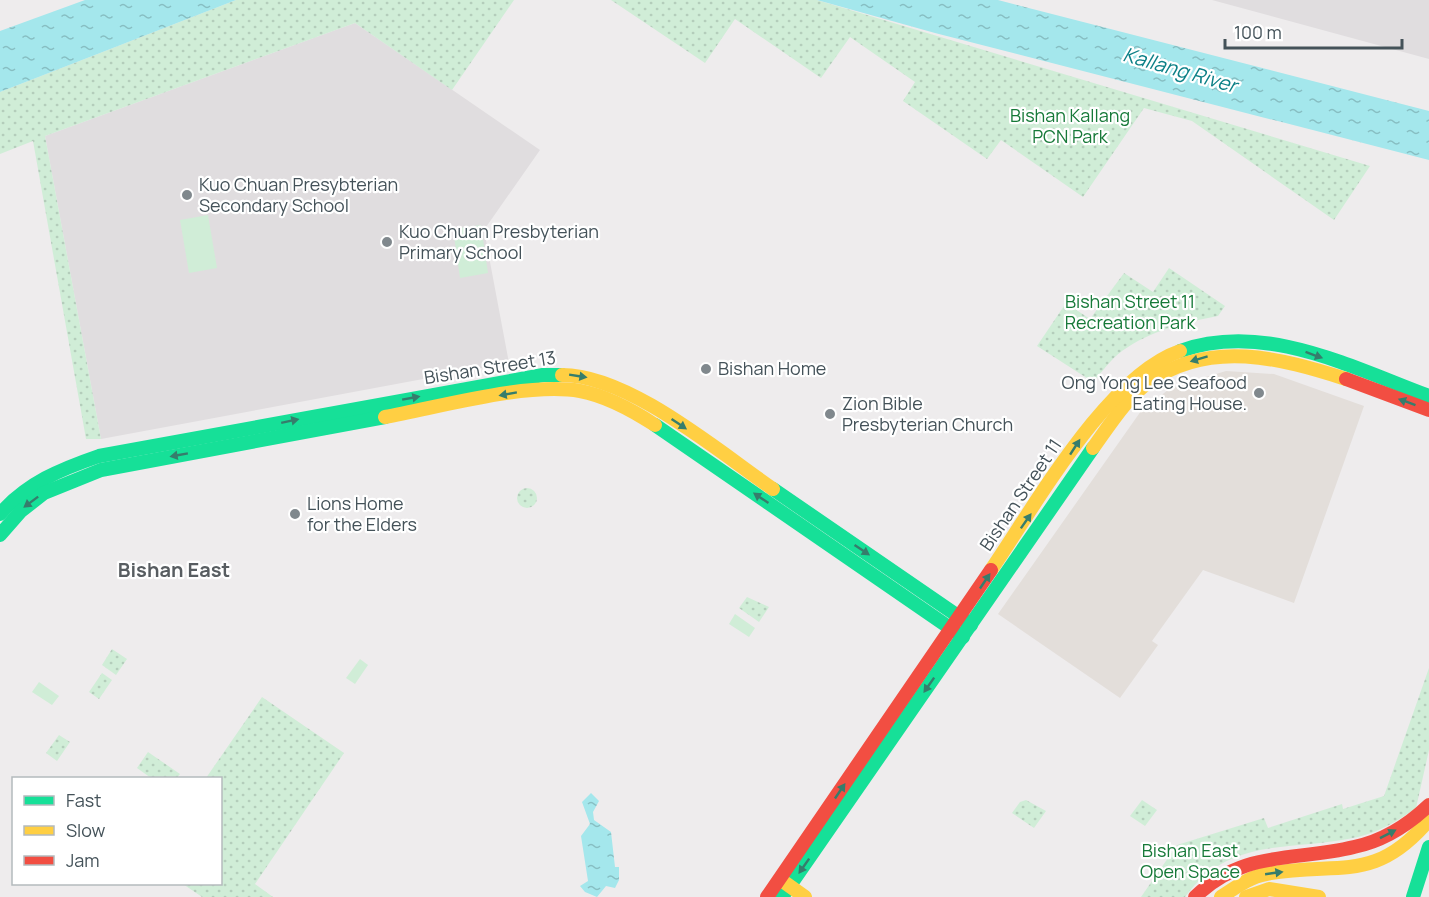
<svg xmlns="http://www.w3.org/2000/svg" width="1429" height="897" viewBox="0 0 1429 897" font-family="Manrope,sans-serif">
  <defs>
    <pattern id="park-dots" width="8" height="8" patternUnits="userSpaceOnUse" patternTransform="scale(1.5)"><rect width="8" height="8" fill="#d0edd7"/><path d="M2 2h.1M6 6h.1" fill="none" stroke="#b4cdbb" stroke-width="1.8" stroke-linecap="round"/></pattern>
    <pattern id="water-ripples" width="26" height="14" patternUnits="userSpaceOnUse" patternTransform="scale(1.5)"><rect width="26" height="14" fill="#a4e7ec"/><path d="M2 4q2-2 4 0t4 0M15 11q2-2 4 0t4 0" fill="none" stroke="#87bec2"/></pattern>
  </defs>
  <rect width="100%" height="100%" fill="#eeeced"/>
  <polygon fill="#e3deda" points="1226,371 1274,374 1364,406 1294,603 1203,570 1152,641 1158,645 1120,698 998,614 1141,411 1168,390 1182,384"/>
  <g fill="#e0dddf">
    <polygon points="1212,0 1429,0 1429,59"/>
    <polygon points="355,23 540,150 484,230 509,363 101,439 45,136"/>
  </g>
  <g fill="url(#park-dots)">
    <polygon points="236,0 514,0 452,90 355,23 45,136 101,439 86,439 33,141 0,154 0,92"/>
    <polygon points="611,0 817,0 1370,166 1334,220 1192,121 1144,108 1083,197 1001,140 987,159 903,101 915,82 850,37 821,78 735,19 705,63"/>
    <path d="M1169,268l56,38 -7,10c-33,6 -68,15 -96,35 -11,8 -20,21 -29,31l-56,-36 29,-43 24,16 34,-46 29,19z"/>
    <circle cx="527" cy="498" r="10"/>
    <polygon points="747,597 769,607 759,622 739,608"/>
    <polygon points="112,649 127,659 116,675 102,665"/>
    <path d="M1429,668v82l-13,58c-18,13 -37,24 -58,29 -66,15 -127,-2 -173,60h-44l36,-52 87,-27 4,10 74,-24 1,5 41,-13z"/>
    <polygon points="102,673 112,680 99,699 89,692"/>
    <polygon points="262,697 344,753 255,884 273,897 202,897 183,884 220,884 220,778 206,778"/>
    <polygon points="59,735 70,742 57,761 46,753"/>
    <polygon points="148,752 180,774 177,778 151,778 137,768"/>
    <polygon points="1026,800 1046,811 1034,828 1012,813 1020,802"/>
    <polygon points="1142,800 1157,810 1145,826 1130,816"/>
  </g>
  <g fill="#d0edd7">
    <polygon points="208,215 217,268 189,273 180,220"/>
    <polygon points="481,225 488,273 460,278 453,229"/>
    <polygon points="735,614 755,628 749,637 729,624"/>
    <polygon points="360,659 368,665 355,684 346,678"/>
    <polygon points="39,682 59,696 52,705 32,692"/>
  </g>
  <g fill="url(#water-ripples)">
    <polygon points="85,0 236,0 0,92 0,31"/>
    <polygon points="817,0 998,0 1429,111 1429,160 935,33"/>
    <polygon points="591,793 599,801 593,812 594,820 611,832 615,867 619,867 619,880 615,888 606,886 597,897 585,892 580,886 588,881 581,836 590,824 582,802"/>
  </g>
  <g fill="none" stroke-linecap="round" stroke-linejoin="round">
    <g stroke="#16e098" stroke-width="14">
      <path d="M1180,351c84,-30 171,16 249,45"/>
      <polyline points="655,425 963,637"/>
      <polyline points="773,489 971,625"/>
      <path d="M0,514c27,-31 61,-45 99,-58l444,-81h19"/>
      <polyline points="0,535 21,511 44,493 101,470 385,417"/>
      <polyline points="782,897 1093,448"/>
      <polyline points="1413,897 1429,847"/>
    </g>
    <g stroke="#ffcf43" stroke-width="14">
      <path d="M562,375c67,0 157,77 211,114"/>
      <path d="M385,417c55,-10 141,-35 195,-26 27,5 52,19 75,34"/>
      <path d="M1093,448c16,-22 33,-50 56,-66 61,-43 131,-24 197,-3"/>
      <path d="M991,570c44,-64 116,-194 189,-219"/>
      <polyline points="784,882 805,897"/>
      <path d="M1221,897c14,-9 28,-20 45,-23 71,-14 107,12 163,-54"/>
      <polyline points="1246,897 1269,889 1319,897"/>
    </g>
    <g stroke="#f24e42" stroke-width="14">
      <polyline points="1346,379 1429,410"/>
      <polyline points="767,897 991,570"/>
      <path d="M1195,897c49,-48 98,-35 159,-50 29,-6 54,-22 75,-42"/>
    </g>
  </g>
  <defs><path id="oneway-solid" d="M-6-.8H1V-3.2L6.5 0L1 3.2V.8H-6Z" transform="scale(1.5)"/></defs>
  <g fill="#367d6c">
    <use href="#oneway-solid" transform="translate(1314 355) rotate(20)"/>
    <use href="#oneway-solid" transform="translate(1199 359) rotate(163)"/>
    <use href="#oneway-solid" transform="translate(578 376) rotate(9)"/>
    <use href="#oneway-solid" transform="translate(508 394) rotate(170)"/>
    <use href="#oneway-solid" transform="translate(411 398) rotate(-10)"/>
    <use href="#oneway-solid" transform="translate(1407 402) rotate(-160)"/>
    <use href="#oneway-solid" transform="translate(290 421) rotate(-12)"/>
    <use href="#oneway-solid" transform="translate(679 424) rotate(34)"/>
    <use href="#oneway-solid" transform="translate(1075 447) rotate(-57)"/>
    <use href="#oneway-solid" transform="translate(179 455) rotate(170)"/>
    <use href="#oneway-solid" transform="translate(761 498) rotate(-146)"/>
    <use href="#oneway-solid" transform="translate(31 502) rotate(143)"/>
    <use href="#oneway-solid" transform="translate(1026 521) rotate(-55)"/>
    <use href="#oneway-solid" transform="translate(862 550) rotate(34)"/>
    <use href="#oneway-solid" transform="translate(985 581) rotate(-56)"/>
    <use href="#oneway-solid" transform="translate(929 685) rotate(125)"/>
    <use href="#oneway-solid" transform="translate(840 791) rotate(-56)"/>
    <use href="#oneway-solid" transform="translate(1388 834) rotate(-27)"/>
    <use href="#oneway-solid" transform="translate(804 866) rotate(125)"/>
    <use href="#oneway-solid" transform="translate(1274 873) rotate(-8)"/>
  </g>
  <g fill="#80888d" stroke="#fff" stroke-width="2">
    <circle cx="187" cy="195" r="6"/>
    <circle cx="387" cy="242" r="6"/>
    <circle cx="706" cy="369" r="6"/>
    <circle cx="1259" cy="393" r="6"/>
    <circle cx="830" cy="414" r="6"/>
    <circle cx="295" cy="514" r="6"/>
  </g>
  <g text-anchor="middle" stroke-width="4.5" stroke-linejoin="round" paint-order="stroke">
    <g font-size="18" fill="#167938" stroke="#fff">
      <text x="1070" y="122">Bishan Kallang<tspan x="1070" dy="21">PCN Park</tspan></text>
      <text x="1130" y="308">Bishan Street 11<tspan x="1130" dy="21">Recreation Park</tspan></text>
      <text x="1190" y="857">Bishan East<tspan x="1190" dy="21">Open Space</tspan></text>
    </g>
    <g font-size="18" fill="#445259" stroke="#fff" text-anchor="start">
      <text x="199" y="191">Kuo Chuan Presybterian<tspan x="199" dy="21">Secondary School</tspan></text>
      <text x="399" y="238">Kuo Chuan Presbyterian<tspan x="399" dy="21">Primary School</tspan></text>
      <text x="718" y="375">Bishan Home</text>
      <text x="1247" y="389" text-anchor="end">Ong Yong Lee Seafood<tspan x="1247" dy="21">Eating House.</tspan></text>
      <text x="842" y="410">Zion Bible<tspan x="842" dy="21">Presbyterian Church</tspan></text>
      <text x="307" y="510">Lions Home<tspan x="307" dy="21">for the Elders</tspan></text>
    </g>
    <g font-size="18" fill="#445259" stroke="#fff">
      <text transform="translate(490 368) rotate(-9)" y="6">Bishan Street 13</text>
      <text transform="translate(1021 495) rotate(-56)" y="6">Bishan Street 11</text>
    </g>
    <g font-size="20" font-style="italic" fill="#0d8087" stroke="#fff">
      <text transform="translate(1180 70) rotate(16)" y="7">Kallang River</text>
    </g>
    <g font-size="20" font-weight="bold" fill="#585d61" stroke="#fff">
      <text x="174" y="577">Bishan East</text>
    </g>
  </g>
  <rect x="12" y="777" width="210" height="108" fill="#ffffff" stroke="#b4babd" stroke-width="1.5"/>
  <rect x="24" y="796" width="30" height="9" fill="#16e098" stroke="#b4babd" stroke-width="1.5"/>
  <text x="66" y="807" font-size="18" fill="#445259">Fast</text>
  <rect x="24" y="826" width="30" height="9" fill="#ffcf43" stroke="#b4babd" stroke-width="1.5"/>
  <text x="66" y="837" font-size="18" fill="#445259">Slow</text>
  <rect x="24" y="856" width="30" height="9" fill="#f24e42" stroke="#b4babd" stroke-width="1.5"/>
  <text x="66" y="867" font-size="18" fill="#445259">Jam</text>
  <path d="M1225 39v9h177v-9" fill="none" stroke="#445259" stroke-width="3"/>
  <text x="1234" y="39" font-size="18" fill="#445259" stroke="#ffffff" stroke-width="4.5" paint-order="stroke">100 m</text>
</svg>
